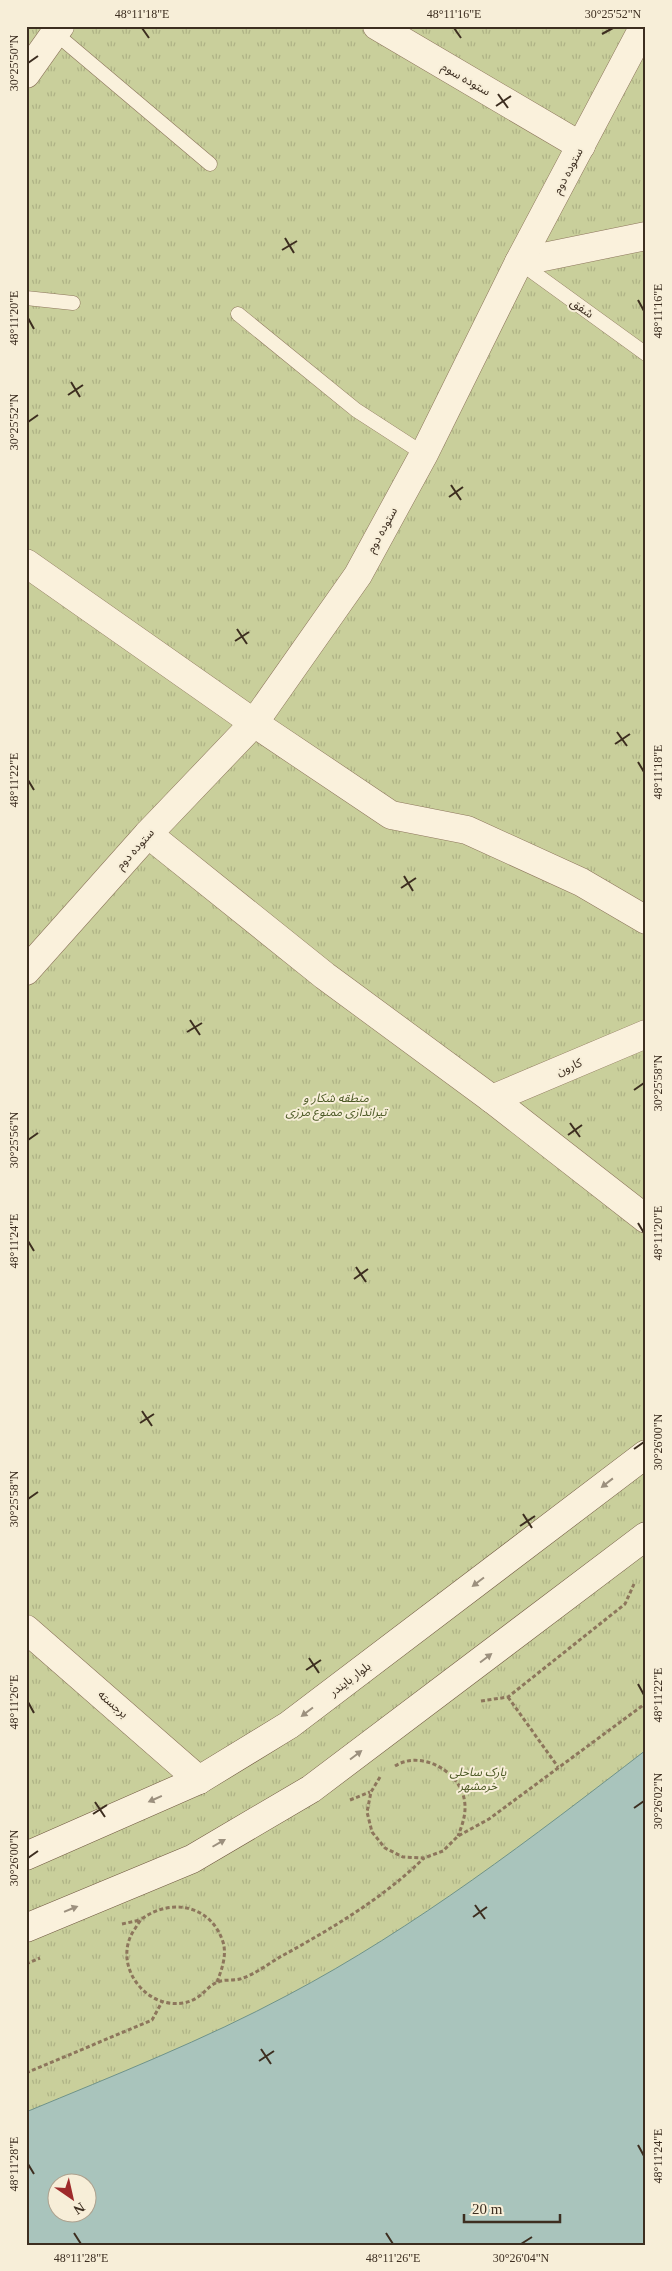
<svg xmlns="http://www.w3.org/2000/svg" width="672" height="2271" viewBox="0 0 672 2271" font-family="'Times New Roman','Noto Sans Arabic',serif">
  <defs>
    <pattern id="grass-tufts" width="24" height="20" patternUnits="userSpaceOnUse" patternTransform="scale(1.25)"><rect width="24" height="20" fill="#c9cf9b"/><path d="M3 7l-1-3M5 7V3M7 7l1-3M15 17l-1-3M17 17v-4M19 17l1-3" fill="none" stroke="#aeb285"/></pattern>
  </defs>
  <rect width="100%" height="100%" fill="#f0e4c8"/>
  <path fill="url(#grass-tufts)" fill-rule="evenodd" d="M26,26h620v2219h-620zM58,2184h30v30h-30z"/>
  <path fill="#a9c4bc" stroke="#6f938a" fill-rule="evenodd" d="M646,1750v495h-620v-133c89,-37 178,-72 262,-117 127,-67 245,-158 358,-245zM58,2184h30v30h-30z"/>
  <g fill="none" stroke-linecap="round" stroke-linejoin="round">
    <defs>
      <g id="lane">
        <polyline points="55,33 210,164"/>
        <polyline points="519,262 646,354"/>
        <polyline points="26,298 73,303"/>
        <polyline points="238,314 356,410 424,454"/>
      </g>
      <g id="street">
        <polyline points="377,26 581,146"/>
        <polyline points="26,74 60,26"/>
        <polyline points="519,262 646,236"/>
        <polyline points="26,563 254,723 391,815 467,830 581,882 646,920"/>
        <polyline points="148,834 325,976 492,1099 646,1219"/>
        <polyline points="26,971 148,834 254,723 358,575 424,454 519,262 644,26"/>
        <polyline points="492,1099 646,1034"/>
        <polyline points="26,1629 199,1780"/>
      </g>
      <g id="secondary">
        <polyline points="26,1856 199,1780 289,1725 646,1454"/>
        <polyline points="26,1928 192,1859 311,1789 646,1536"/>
      </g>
    </defs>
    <use href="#lane" stroke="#8d765c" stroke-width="15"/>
    <use href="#street" stroke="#8d765c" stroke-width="29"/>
    <use href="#secondary" stroke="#6f573f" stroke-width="29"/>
    <g stroke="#8d765c" stroke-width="3" stroke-dasharray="4 2.5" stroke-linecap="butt">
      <polyline points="508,1697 558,1767"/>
      <polyline points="481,1701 508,1697 625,1604 634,1584"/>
      <path d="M395,1766c25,-16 63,4 69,32 3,14 -1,25 -6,38"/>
      <polyline points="380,1777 371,1792 367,1812 372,1832 385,1848 403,1857 424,1858 443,1851 458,1836 489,1819 646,1703"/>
      <polyline points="350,1800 370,1792"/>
      <polyline points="122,1924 140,1920"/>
      <polyline points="26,1964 40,1958"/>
      <path d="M217,1982c5,-13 10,-27 6,-40 -12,-37 -51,-44 -80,-24 -4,3 -6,8 -9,12 -22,34 10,79 49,73 19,-3 23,-17 35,-21 6,-3 15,-1 22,-3 14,-4 28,-15 40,-22 51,-28 102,-58 144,-99"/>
      <polyline points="26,2073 152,2020 162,2002"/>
    </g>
    <use href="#lane" stroke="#faf1dc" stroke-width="14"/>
    <use href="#street" stroke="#faf1dc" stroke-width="28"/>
    <use href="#secondary" stroke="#faf1dc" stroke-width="28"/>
  </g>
  <defs><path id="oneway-solid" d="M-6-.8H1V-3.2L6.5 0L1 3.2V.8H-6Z" transform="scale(1.25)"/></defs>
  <g fill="#9c907e">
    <use href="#oneway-solid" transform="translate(607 1483) rotate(142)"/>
    <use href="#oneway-solid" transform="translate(478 1582) rotate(143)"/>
    <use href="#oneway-solid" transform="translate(486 1658) rotate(-37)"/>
    <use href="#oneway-solid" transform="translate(307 1712) rotate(143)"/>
    <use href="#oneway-solid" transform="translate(356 1755) rotate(-37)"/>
    <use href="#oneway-solid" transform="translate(155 1799) rotate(156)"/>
    <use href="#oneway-solid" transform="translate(219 1843) rotate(-30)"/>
    <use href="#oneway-solid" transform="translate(71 1909) rotate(-22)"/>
  </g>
  <path fill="none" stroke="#3d2e20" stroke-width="2" d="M142,28l7,10M454,28l7,10M602,34l11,-6M28,63l10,-7M498,94l10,14M496,106l15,-10M285,238l9,15M282,250l15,-9M638,300l6,11M28,318l6,11M71,382l9,15M68,395l15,-10M28,422l10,-7M451,485l10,15M449,497l14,-10M237,629l10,15M235,641l14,-9M617,732l10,14M615,744l15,-10M638,762l6,10M28,780l6,10M404,876l9,15M401,888l15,-10M190,1020l10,15M187,1032l15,-9M634,1090l10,-7M570,1123l10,14M568,1135l14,-10M28,1140l10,-7M638,1223l6,10M28,1241l6,10M356,1267l10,15M354,1279l14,-10M142,1411l10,15M140,1423l14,-9M634,1449l10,-7M28,1499l10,-7M523,1514l9,14M520,1526l15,-10M309,1658l10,15M306,1670l15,-10M638,1684l6,11M28,1702l6,11M95,1802l10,15M634,1808l10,-7M93,1814l14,-9M28,1858l10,-7M475,1905l10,14M473,1917l14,-10M261,2049l10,15M259,2061l15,-10M638,2145l6,11M28,2164l6,10M74,2233l7,11M386,2233l7,11M521,2244l11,-7"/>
  <g text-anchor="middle" stroke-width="4" stroke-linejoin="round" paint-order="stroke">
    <g font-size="12" fill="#3d2e20" stroke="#f7eed8">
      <text transform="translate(466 79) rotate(30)" y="4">ستوده سوم</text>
      <text transform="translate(568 171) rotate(-62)" y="4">ستوده دوم</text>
      <text transform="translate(582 308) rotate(36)" y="4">شفق</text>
      <text transform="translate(382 530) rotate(-61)" y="4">ستوده دوم</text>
      <text transform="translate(135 849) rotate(-48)" y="4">ستوده دوم</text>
      <text transform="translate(569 1067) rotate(-23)" y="4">کارون</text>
      <text transform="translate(350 1679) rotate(-37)" y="4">بلوار بایندر</text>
      <text transform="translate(113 1704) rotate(41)" y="4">برجسته</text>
    </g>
    <g font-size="12" font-style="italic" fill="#4d5a26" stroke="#f7eed8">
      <text x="336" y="1102">منطقه شکار و<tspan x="336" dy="14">تیراندازی ممنوع مرزی</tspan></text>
      <text x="478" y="1776">پارک ساحلی<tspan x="478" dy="14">خرمشهر</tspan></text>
    </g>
  </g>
  <rect width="672" height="2271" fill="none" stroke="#f7eed8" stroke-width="55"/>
  <g transform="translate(72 2198) rotate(146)"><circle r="24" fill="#f7eed8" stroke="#ada18e"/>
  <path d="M0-4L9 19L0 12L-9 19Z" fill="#9e2a2b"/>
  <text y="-8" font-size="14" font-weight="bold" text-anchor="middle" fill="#3d2e20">N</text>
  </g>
  <path d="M464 2214v8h96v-8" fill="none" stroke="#3d2e20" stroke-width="2.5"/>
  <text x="472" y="2214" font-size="15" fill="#3d2e20" stroke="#f7eed8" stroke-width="4" paint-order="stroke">20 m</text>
  <rect x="28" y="28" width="616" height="2216" fill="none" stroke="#3d2e20" stroke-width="2"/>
  <g font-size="12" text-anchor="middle" fill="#3d2e20">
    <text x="142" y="18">48°11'18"E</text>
    <text x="454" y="18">48°11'16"E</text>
    <text x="613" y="18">30°25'52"N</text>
    <text transform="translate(14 63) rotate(-90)" y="4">30°25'50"N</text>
    <text transform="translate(658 311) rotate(-90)" y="4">48°11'16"E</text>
    <text transform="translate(14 318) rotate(-90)" y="4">48°11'20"E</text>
    <text transform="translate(14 422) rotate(-90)" y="4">30°25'52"N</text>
    <text transform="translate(658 772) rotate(-90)" y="4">48°11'18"E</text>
    <text transform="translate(14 780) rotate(-90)" y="4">48°11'22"E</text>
    <text transform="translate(658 1083) rotate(-90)" y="4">30°25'58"N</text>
    <text transform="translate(14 1140) rotate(-90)" y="4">30°25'56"N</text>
    <text transform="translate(658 1233) rotate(-90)" y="4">48°11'20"E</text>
    <text transform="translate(14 1241) rotate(-90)" y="4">48°11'24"E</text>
    <text transform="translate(658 1442) rotate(-90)" y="4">30°26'00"N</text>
    <text transform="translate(14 1499) rotate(-90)" y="4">30°25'58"N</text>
    <text transform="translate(658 1695) rotate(-90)" y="4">48°11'22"E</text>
    <text transform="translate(14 1702) rotate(-90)" y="4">48°11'26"E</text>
    <text transform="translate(658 1801) rotate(-90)" y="4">30°26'02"N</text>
    <text transform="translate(14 1858) rotate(-90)" y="4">30°26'00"N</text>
    <text transform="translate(658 2156) rotate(-90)" y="4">48°11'24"E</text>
    <text transform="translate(14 2164) rotate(-90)" y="4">48°11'28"E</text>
    <text x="81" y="2262">48°11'28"E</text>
    <text x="393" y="2262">48°11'26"E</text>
    <text x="521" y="2262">30°26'04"N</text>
  </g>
</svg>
